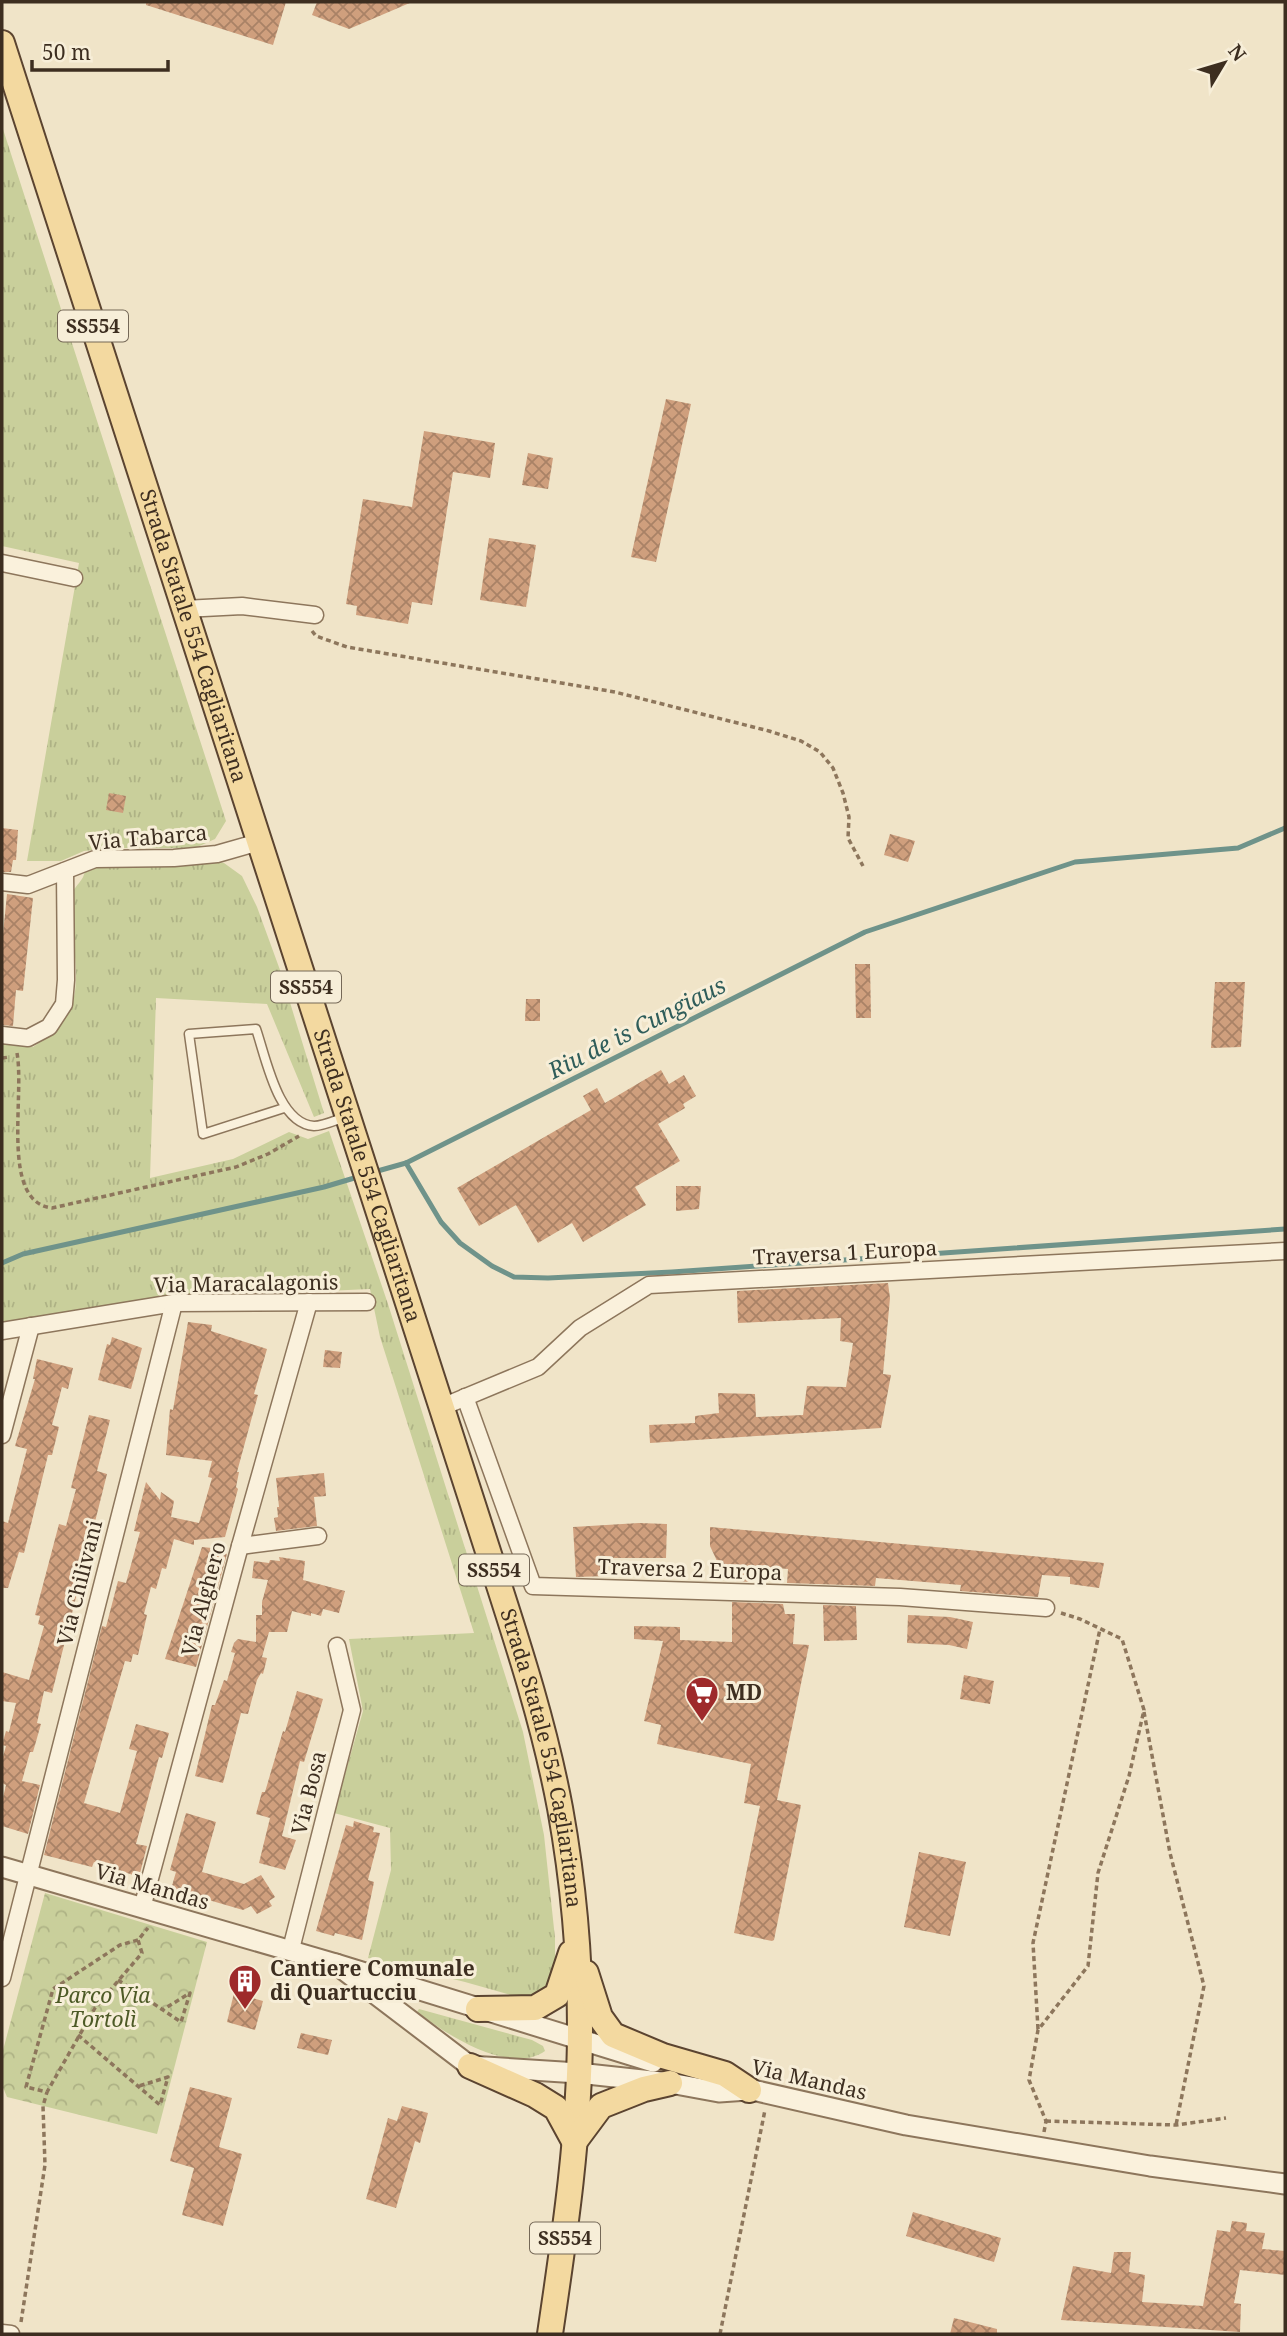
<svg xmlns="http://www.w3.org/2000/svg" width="1287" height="2336" viewBox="0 0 1287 2336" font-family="'Noto Serif',serif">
  <defs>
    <pattern id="grass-tufts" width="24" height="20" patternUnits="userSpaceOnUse" patternTransform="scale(1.75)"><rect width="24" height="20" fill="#c9cf9b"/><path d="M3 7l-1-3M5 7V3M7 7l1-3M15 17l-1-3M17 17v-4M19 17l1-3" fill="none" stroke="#aeb285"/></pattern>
    <pattern id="park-crowns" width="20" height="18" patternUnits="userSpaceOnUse" patternTransform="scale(1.75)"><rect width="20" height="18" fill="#c9cf9b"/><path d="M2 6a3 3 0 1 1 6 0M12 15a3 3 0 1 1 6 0" fill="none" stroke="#aeb285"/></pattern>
    <pattern id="building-cross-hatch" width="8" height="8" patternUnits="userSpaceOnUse" patternTransform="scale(1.75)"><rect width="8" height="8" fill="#cf9f7d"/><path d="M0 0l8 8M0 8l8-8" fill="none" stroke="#a98266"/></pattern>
  </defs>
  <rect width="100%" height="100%" fill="#f0e4c8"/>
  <g fill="url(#grass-tufts)">
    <polygon points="2,126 226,821 215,839 195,848 114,848 84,851 61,861 27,861 79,563 2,546"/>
    <path d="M212,861l12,2 18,13 15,31 23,63 44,143 -10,4 -47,-113 -111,-6 -6,180 83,-19 56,-27 19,7 21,-8 59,173 135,428 21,103 11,103v39l-8,12 -15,12 -67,-19 -97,-24 23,-88 -1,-42 -56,-15 29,-102 -14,-72 125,-6 -94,-296 -10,-48 -199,9 -169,25v-281l31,5c54,-36 43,-62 40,-120 0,-9 -4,-24 -1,-33 3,-9 12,-13 13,-24l15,-6z"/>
    <path d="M419,2009l113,31 11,6 2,5c-36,25 -99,-17 -128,-39z"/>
  </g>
  <polygon fill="url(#park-crowns)" points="45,1893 207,1942 157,2134 7,2097 2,2085 2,2054"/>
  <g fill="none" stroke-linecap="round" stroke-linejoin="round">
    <g stroke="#6f938a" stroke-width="5">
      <polyline points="406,1163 441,1222 460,1243 492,1266 514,1277 548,1278 672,1272 1285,1229"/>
      <polyline points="374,1172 406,1163 865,932 1075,862 1238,848 1285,828"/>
      <polyline points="2,1263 23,1254 324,1187 361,1176"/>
    </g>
  </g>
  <g fill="url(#building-cross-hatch)">
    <polygon points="146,2 286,2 273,45 146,5"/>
    <polygon points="317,2 412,2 349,29 312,15"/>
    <polygon points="666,399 691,404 656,562 631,557"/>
    <polygon points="424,431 495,443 490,478 453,472 432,605 412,602 408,624 356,615 357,606 346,604 363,499 412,507"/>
    <polygon points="528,453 553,458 548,489 522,485"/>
    <polygon points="489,538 536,545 526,607 480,600"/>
    <polygon points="109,793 126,796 123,813 106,810"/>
    <polygon points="2,828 18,830 16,860 13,860 11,872 2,872"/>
    <polygon points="890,834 915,841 908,862 884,855"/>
    <polygon points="7,894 33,898 23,991 16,990 13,1026 2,1025 2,944"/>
    <polygon points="855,964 870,964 871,1018 856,1018"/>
    <polygon points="1215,982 1245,982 1241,1047 1211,1048"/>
    <polygon points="526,999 540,999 540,1021 525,1021"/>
    <polygon points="661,1070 669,1084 684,1075 696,1096 683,1104 685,1108 658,1124 680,1161 635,1187 646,1205 583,1242 572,1223 538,1243 516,1205 479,1226 457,1188 591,1110 583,1096 597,1088 605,1103"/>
    <polygon points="676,1186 701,1186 699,1209 676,1211"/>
    <polygon points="888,1283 890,1298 883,1374 891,1375 881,1428 650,1443 649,1425 695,1423 695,1416 719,1413 718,1393 755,1394 756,1417 803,1415 807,1386 846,1387 853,1343 840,1341 841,1318 738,1323 737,1291"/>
    <polygon points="188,1322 212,1325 211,1331 267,1349 254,1394 258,1395 237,1472 239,1472 236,1487 238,1489 225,1537 194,1540 194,1545 174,1539 166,1569 162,1568 156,1589 151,1587 144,1614 147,1615 138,1655 133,1654 131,1662 125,1661 84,1803 120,1813 137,1751 129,1749 136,1724 169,1733 162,1758 159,1757 136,1844 147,1846 139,1877 94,1862 92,1867 44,1855 102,1626 106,1627 118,1581 126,1583 140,1532 134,1531 146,1482 160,1500 161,1492 174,1501 171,1517 199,1523 212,1478 208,1477 212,1461 166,1455 170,1409 173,1410"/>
    <polygon points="112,1337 142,1348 131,1389 98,1380 107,1344 110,1345"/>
    <polygon points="325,1350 342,1352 340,1368 323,1367"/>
    <polygon points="37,1359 73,1368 68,1389 62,1387 52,1425 59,1427 52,1455 48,1455 24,1553 19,1552 8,1588 2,1588 2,1521 8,1523 27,1449 15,1446 35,1379 33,1379"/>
    <polygon points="89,1415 110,1420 97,1471 107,1474 52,1693 44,1691 37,1723 41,1724 33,1752 30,1752 22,1781 40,1785 28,1834 2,1826 2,1802 6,1785 2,1783 2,1760 6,1746 2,1745 6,1731 9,1732 16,1703 2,1701 2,1672 29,1680 44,1626 38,1624 40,1616 35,1615 59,1524 66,1526 76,1489 71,1488"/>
    <polygon points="324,1473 326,1496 314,1497 317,1526 276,1531 274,1518 278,1517 277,1507 279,1507 276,1478"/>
    <polygon points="639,1523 667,1524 666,1558 608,1558 608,1576 576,1577 573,1527"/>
    <polygon points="710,1527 969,1550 1104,1563 1099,1588 1070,1584 1070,1577 1042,1575 1038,1597 960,1591 961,1585 876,1578 875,1586 787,1583 788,1569 755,1566 753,1582 732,1581 732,1578 725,1578 710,1546"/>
    <polygon points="202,1547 222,1549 221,1552 227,1554 196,1667 165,1659"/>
    <polygon points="279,1557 305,1561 303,1580 345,1591 339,1613 323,1609 321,1616 311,1613 311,1616 292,1611 287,1632 269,1632 262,1657 267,1658 263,1674 261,1673 257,1680 248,1714 241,1713 223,1783 195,1776 212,1705 215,1705 224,1680 227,1681 235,1653 231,1652 234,1643 238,1639 256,1642 256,1615 262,1615 262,1602 268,1580 252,1578 254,1561 269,1563 270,1560 280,1561"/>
    <polygon points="732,1602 783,1604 785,1614 795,1614 793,1644 809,1645 777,1800 801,1805 774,1940 772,1941 734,1933 760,1806 744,1803 751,1764 657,1744 661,1725 644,1721 663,1641 634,1639 634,1626 680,1627 680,1640 732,1642"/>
    <polygon points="823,1605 856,1606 857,1640 824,1641"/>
    <polygon points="908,1615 950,1617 973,1622 967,1649 949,1645 907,1643"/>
    <polygon points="964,1675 994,1681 990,1704 960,1699"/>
    <polygon points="297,1691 323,1699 304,1762 300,1761 291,1799 282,1836 296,1840 285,1870 259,1863 270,1818 256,1814 262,1792 265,1792 283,1731 285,1732"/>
    <polygon points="186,1813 216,1822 202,1872 244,1884 261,1875 275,1897 269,1901 272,1906 257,1914 251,1906 243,1910 171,1889 176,1872 170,1870"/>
    <polygon points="354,1821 374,1827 373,1832 380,1833 368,1880 374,1882 362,1940 335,1933 334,1936 316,1931 346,1825 353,1827"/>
    <polygon points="919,1852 966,1862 950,1936 904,1927"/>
    <polygon points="234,1993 263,2001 255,2030 227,2022"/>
    <polygon points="301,2033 332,2040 328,2055 297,2048"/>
    <polygon points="190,2087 232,2098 219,2147 242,2154 223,2226 182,2215 194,2168 170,2161"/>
    <polygon points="402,2106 428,2113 420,2143 415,2141 396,2208 366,2199 388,2118 397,2121"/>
    <polygon points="913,2212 1001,2238 994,2262 906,2236"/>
    <polygon points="1232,2221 1247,2223 1246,2231 1265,2233 1262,2249 1285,2251 1285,2275 1240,2270 1234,2303 1241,2304 1240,2332 1061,2320 1073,2266 1111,2273 1114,2252 1131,2252 1129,2272 1145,2275 1142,2302 1203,2306 1217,2230 1230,2232"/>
    <polygon points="954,2318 997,2329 997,2334 950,2334"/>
  </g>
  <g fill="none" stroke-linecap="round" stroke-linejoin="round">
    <defs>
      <path id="service" d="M284,1108l-81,26 -14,-100 67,-5c10,29 22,95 58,97 9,0 22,-6 31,-9"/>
      <g id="minor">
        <polyline points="2,563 74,578"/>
        <polyline points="184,609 242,606 315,615"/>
        <polyline points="2,882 28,885 95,859 174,858 217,854 259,842"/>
        <polyline points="2,1035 28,1038 49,1027 64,1004 66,980 65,871"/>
        <polyline points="2,1331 174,1303 367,1302"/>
        <polyline points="465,1397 533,1586 900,1597 1046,1608"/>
        <polyline points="442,1407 538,1367 580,1328 649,1285 1285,1251"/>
        <polyline points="2,1435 31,1326"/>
        <polyline points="240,1546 318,1536"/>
        <polyline points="142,1908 240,1546 309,1302"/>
        <polyline points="291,1949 352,1710 337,1646"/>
        <polyline points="2,1978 174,1303"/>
        <polyline points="2,2333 11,2334"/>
      </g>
      <g id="tertiary">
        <polyline points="2,1867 336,1964 470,2066 578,2073 670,2083 719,2092 748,2090"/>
        <polyline points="336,1964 653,2062"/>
        <polyline points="735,2086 906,2125 1150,2166 1285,2184"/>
      </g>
      <g id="primary">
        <path id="s1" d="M2,43l493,1530c25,77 50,155 65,235 13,72 20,148 20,221 0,102 -15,204 -30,305"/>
        <polyline points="586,1973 600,2017 613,2035 663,2056 725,2074 749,2090"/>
        <polyline points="478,2009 535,2008 557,1995 571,1953"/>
        <polyline points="470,2066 535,2095 556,2108 574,2141"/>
        <polyline points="575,2141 601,2106 644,2089 670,2083"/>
      </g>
    </defs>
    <use href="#service" stroke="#8d765c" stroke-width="11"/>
    <use href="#minor" stroke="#8d765c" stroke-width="19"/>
    <use href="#tertiary" stroke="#8d765c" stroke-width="23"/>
    <use href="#primary" stroke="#5b4430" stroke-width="28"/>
    <g stroke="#8d765c" stroke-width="3.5" stroke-dasharray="5 3.5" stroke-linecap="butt">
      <polyline points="312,631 316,636 347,647 615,692 769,731 801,741 820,752 833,768 843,793 849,817 848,838 863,866"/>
      <path d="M17,1053c8,45 -17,149 35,155l184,-41 32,-13 31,-18"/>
      <polyline points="2,1058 10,1057"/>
      <polyline points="1144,1712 1170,1853 1204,1986 1176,2125"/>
      <polyline points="138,1940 120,1945 53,1989 26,2087 47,2092 95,2008 142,1953 138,1940 148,1928"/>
      <polyline points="118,1980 181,2022 190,1993 164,2009"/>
      <polyline points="1038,2029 1033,1943 1100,1629"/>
      <polyline points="78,2035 160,2105 168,2077 139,2086"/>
      <polyline points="1046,2121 1176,2125 1226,2118"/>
      <polyline points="1044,2132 1046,2121 1029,2080 1038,2030 1088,1966 1098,1873 1129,1776 1144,1710 1122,1639 1080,1619 1061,1613"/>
      <polyline points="21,2322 45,2165 43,2106 47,2092"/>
      <polyline points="720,2334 765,2110"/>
    </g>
    <use href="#service" stroke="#faf1dc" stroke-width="8"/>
    <use href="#minor" stroke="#faf1dc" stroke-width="16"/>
    <use href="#tertiary" stroke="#faf1dc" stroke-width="19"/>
    <use href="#primary" stroke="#f3d9a0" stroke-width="24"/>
  </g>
  <defs>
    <symbol id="supermarket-pin" viewBox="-11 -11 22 30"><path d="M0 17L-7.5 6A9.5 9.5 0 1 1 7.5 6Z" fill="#9e2a2b" stroke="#f7eed8"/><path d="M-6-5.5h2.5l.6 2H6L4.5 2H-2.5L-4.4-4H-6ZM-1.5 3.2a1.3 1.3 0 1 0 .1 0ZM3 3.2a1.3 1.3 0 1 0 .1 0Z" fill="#fff"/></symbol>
    <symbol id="building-pin" viewBox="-11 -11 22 30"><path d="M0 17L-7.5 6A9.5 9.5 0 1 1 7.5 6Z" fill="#9e2a2b" stroke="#f7eed8"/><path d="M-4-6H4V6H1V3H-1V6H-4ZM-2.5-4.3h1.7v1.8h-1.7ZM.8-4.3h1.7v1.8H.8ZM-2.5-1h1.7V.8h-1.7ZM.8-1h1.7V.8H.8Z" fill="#fff"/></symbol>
  </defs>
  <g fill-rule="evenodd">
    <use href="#supermarket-pin" x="683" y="1674" width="38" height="52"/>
    <use href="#building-pin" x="226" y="1962" width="38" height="52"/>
  </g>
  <g text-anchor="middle" stroke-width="6" stroke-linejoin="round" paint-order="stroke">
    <g fill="#f7eed8" stroke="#756857" stroke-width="2">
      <rect x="58" y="310.5" width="70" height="31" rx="5"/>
      <rect x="271" y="971.5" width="70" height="31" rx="5"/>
      <rect x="459" y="1554.5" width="70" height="31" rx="5"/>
      <rect x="530" y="2222.5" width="70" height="31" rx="5"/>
    </g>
    <g font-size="19" font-weight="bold" fill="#3d2e20">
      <text x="93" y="333">SS554</text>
      <text x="306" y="994">SS554</text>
      <text x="494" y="1577">SS554</text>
      <text x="565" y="2245">SS554</text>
    </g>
    <g font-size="21" fill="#3d2e20" stroke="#f7eed8">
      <text dy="7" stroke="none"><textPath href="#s1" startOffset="623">Strada Statale 554 Cagliaritana</textPath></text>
      <text transform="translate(148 838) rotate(-5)" y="7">Via Tabarca</text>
      <text dy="7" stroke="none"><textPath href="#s1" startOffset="1190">Strada Statale 554 Cagliaritana</textPath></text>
      <text transform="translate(845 1253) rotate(-3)" y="7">Traversa 1 Europa</text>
      <text transform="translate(246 1284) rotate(-1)" y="7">Via Maracalagonis</text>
      <text transform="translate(690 1570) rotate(2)" y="7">Traversa 2 Europa</text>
      <text transform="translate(80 1583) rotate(-76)" y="7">Via Chilivani</text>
      <text transform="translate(204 1599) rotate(-75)" y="7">Via Alghero</text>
      <text dy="7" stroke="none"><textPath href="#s1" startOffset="1799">Strada Statale 554 Cagliaritana</textPath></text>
      <text transform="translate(309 1793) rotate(-76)" y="7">Via Bosa</text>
      <text transform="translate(152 1887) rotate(16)" y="7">Via Mandas</text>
      <text transform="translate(809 2080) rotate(13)" y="7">Via Mandas</text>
    </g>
    <g font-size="21" font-weight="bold" fill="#3d2e20" stroke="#f7eed8" text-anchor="start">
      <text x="726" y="1700">MD</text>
      <text x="270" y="1976">Cantiere Comunale<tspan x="270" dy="24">di Quartucciu</tspan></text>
    </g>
    <g font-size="21" font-style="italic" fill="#4d5a26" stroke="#f7eed8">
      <text x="103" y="2003">Parco Via<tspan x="103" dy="24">Tortolì</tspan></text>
    </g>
    <g font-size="23" font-style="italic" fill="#2f5d5a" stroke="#f7eed8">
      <text transform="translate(637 1028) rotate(-27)" y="8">Riu de is Cungiaus</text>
    </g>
  </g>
  <rect width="1287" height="2336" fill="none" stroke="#3d2e20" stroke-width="7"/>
  <g transform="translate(1224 63) rotate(52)" stroke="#f7eed8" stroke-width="5" paint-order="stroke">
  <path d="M0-5L12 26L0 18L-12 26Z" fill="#3d2e20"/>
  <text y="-10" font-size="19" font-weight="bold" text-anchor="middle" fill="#3d2e20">N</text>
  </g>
  <path d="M32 60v10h136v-10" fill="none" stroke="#3d2e20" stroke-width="3.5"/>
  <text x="42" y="60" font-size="21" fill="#3d2e20" stroke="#f7eed8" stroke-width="5" paint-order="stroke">50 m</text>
</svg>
